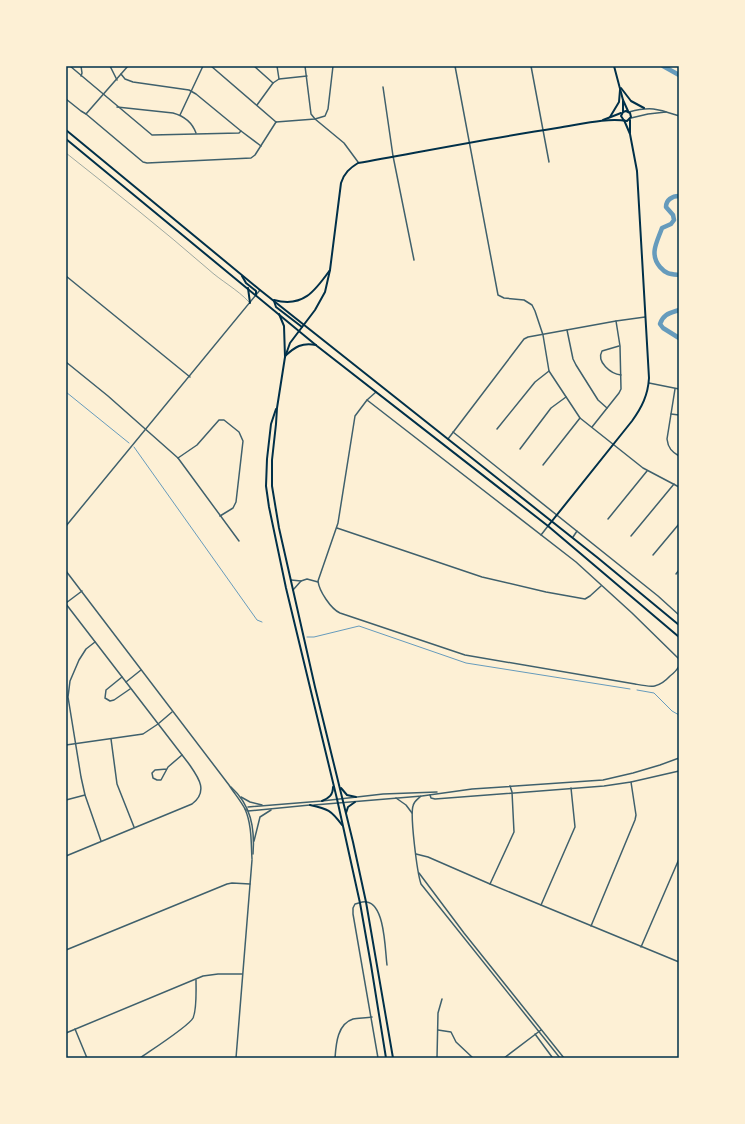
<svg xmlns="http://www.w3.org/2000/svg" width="745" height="1124" viewBox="0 0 745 1124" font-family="Quicksand,sans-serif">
  <rect width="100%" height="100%" fill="#fdf0d5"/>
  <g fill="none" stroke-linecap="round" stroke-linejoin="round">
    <g stroke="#669bbc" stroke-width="1">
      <polyline points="66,392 129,443"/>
      <polyline points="134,447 257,620 262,622"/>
      <polyline points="307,637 314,637 359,626 466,663 630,689"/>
      <polyline points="637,690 654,693 672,711 679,715"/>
    </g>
    <g stroke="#669bbc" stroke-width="4.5">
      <polyline points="663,66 679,75"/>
      <path d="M679,196c-7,0 -13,4 -13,11l7,8 1,5 -3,4 -9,4c-5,14 -13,26 -2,39 6,7 10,7 19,8"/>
      <path d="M679,310c-9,3 -16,4 -19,14l3,4 16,10"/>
    </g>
    <path stroke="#3f606c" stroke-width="0.5" d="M66,153c48,38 96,76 142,116 13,12 29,20 41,33"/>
    <g stroke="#3f606c" stroke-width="1.5">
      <polyline points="70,66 152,135 239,133 241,131"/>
      <polyline points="110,66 117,80"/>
      <polyline points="211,66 276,122"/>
      <polyline points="254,66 273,83"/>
      <polyline points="277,66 279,79"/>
      <polyline points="305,66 311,114 315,119 344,143 358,162"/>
      <polyline points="455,66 498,295 504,298 524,300 532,305 535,311 543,335 549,371 580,418 643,468 679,487"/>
      <polyline points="531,66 549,162"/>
      <polyline points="121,74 125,79 133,82 189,90 196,94 241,131 261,146"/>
      <polyline points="81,76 82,73 81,66"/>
      <polyline points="383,87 393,156 414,260"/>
      <polyline points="66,99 81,111 86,114 143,162 147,163 251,158 255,155 276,122"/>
      <polyline points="257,105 273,83 279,79 307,76"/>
      <path d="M117,107l56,6c11,3 19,9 23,20"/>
      <polyline points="86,114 128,66"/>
      <polyline points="180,115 203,66"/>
      <polyline points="276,122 315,119 325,116 328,109 333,66"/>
      <polyline points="66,276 190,377"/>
      <polyline points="567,330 573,359 576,365 598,400 607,408"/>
      <path d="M619,346l-17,5c-6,11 9,23 19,24"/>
      <polyline points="66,362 108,396 178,458 239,541"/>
      <polyline points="649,383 679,389"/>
      <path d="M675,389l-8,50c1,9 5,13 12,17"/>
      <polyline points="367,400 376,392"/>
      <polyline points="671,414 679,415"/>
      <polyline points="592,427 619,393 621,389 620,346 616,321"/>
      <polyline points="497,429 535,382 549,371"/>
      <polyline points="453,432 658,596 679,615"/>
      <polyline points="448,439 524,339 528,337 616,321 645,317"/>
      <polyline points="520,449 551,408 566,397"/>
      <polyline points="178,458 197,445 219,420 224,420 239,432 243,441 236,502 233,508 220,516"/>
      <polyline points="543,465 580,418"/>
      <polyline points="608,519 647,471"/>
      <polyline points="66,526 260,290"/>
      <polyline points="337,528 482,577 546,592 585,599 590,596 601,586"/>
      <polyline points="541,535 548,526"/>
      <polyline points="631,536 674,484"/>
      <polyline points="573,537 577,531"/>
      <polyline points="653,555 679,524"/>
      <polyline points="676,574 679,570"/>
      <polyline points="291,580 301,581"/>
      <polyline points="293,590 301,581 307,579 318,582"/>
      <polyline points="66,603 82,591"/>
      <path d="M66,604l123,160c9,13 20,27 3,40l-126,52"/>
      <polyline points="95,642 86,649 79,660 70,681 68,697 81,777 85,795 101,841"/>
      <path d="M679,659l-47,-46 -56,-51 -209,-162 -12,16 -17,107 -20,58c1,10 13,28 22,32l125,42 170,29c16,3 23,5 35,-8 4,-3 7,-6 9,-10"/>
      <polyline points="122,677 106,690 105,698 110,701 114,700 130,689"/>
      <polyline points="126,682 141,670"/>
      <polyline points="111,739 117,784 134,827"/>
      <polyline points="66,745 143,734 158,724 172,712"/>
      <polyline points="167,769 155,770 152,773 153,778 157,780 161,780 168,767 182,755"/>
      <polyline points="510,786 512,792 514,832 490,884 679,962"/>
      <polyline points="430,795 431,798 435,799 604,786 631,782 679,771"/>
      <path d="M421,796c-3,3 -7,5 -8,10 -3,10 4,66 8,78l139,174"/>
      <polyline points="396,798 406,805 412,813"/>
      <polyline points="66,800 85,795"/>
      <polyline points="416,854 428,857 490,884"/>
      <polyline points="419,873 464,933 564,1058"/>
      <polyline points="541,905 575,827 571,788"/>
      <polyline points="591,926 635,820 636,815 631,782"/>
      <polyline points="641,947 679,859"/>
      <polyline points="66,950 227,884 232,883 250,884"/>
      <polyline points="75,1029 87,1058"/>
      <polyline points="438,1030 451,1032 456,1042 473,1058"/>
      <polyline points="66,1033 203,976 218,974 242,974"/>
      <polyline points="535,1034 552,1057 551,1058"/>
      <path d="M140,1058c10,-7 49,-32 53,-40 4,-9 3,-28 3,-38"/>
      <path d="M335,1058c1,-13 2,-34 18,-39 5,-1 13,-1 19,-2"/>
      <path d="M378,1058l-25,-144v-6l2,-4c4,-1 9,-3 12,-2 18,3 18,48 20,63"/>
      <polyline points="437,1058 438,1013 442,999"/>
      <polyline points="504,1058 541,1030"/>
    </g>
    <g stroke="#3f606c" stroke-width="1.5">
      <path d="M629,112c22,-6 29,-3 50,4"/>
      <polyline points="631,118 648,114 666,112"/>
      <path d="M66,571l163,214c5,8 12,16 16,24 7,16 6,34 7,50"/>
      <path d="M231,787c20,18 24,41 22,67"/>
      <polyline points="241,797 250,802 262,805"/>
      <polyline points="314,805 422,796 472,789 603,780 633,773 660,765 679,758"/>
      <polyline points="248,807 322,801 383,794 437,792"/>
      <polyline points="245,809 248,811 310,805"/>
      <polyline points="254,841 260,817 271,810"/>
      <polyline points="236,1058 252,860"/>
    </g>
    <g stroke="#003049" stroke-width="2">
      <polyline points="614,66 623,100 628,111"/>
      <polyline points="621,88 631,101 644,108"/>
      <polyline points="623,112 623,101"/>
      <polyline points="610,117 619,102 620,90"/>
      <polyline points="603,120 621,113"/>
      <polyline points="630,120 630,133"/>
      <polyline points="276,409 271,424 267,459 266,486 269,507 286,588 337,799 360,903 371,965 386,1058"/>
      <path d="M548,526l84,-105c10,-14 16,-26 17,-43l-12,-207 -7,-37 -6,-14"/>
      <polyline points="341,788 347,795 356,797"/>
      <path d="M322,801c7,-3 11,-6 11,-14"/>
      <path d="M310,805c18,4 21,5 32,20"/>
      <polyline points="346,813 348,807 355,802"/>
      <path d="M393,1058l-27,-156 -13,-60 -38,-155 -36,-159 -7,-42v-26l4,-36 1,-16 8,-51 5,-14 25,-33 10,-18 5,-22 11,-87c3,-10 9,-15 17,-20 67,-12 133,-25 199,-35 21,-3 50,-11 70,-7l4,-4 -1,-4 -4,-2 -3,1 -2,4 2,3"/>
    </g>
    <g stroke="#003049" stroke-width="2">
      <polyline points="66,130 260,290 598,558 679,625"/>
      <polyline points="66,139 317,346 548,526 679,637"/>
      <polyline points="242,276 246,283 256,291 256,295"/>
      <polyline points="248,288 250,303"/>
      <path d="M274,300c29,8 41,-9 56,-30"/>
      <polyline points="274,301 276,307 302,327"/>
      <polyline points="279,314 284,326 285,357"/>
      <path d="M285,356c10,-9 17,-14 31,-11"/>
    </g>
  </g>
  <rect width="745" height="1124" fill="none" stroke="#fdf0d5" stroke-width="134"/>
  <rect x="67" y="67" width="611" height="990" fill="none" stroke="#003049" stroke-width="1.5"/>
</svg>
